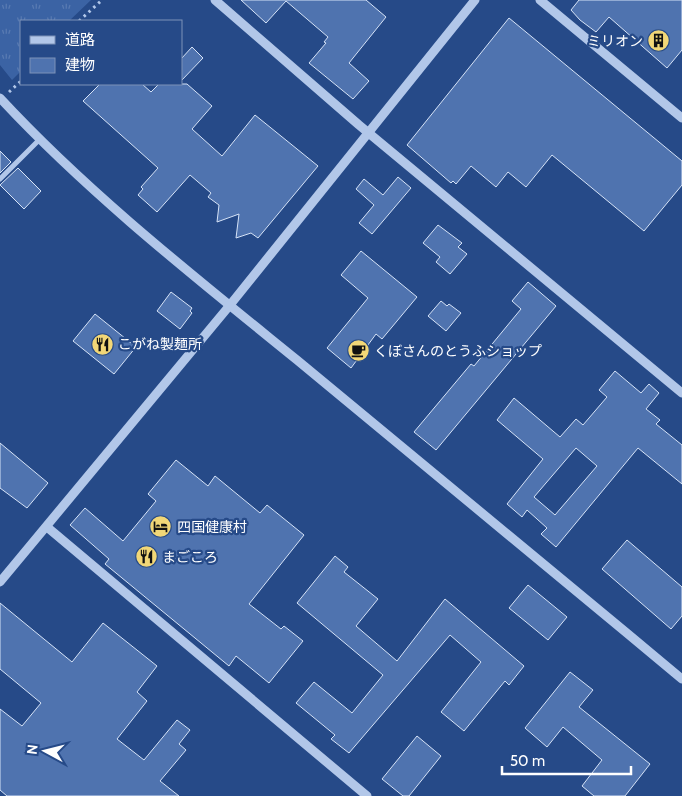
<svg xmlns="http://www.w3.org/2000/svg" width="682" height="796" viewBox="0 0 682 796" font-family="Cabin,'Noto Sans JP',sans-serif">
  <defs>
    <pattern id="park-tufts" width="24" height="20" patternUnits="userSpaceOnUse" patternTransform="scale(1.25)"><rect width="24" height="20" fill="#3b63a4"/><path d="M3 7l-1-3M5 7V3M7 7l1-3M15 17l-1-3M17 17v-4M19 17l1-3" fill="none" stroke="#587ab2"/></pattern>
  </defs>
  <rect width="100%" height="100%" fill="#264a88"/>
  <polygon fill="url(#park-tufts)" points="0,0 91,0 69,21 21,21 21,71 12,80 0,65"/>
  <g fill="#4f73af" stroke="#d6e3f7" fill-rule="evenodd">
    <polygon points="241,0 366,0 386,17 349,63 369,81 353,99 309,63 326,43 324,42 328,37 286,1 266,23"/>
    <polygon points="579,0 682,0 682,50 667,68 609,17 596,32 580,20 571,10"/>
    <polygon points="509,18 682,161 682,185 644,231 552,155 526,187 508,172 496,187 471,166 456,184 453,181 451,183 407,145"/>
    <polygon points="192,47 203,58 181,81 181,59"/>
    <polygon points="100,84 142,84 151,92 159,84 187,84 212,106 192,129 222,156 255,115 318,166 258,238 251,233 236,238 239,214 217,222 219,205 208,197 211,193 190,175 157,212 138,195 143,189 141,187 158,168 83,101"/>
    <polygon points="0,151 11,162 0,173"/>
    <polygon points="18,168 41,191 24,209 0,185"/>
    <polygon points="398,177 411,188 372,234 359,223 374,205 356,189 364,179 383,195"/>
    <polygon points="438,225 462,243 458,247 467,254 450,274 436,262 440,257 423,243"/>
    <polygon points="361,251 417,297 382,339 376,334 351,368 327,348 368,298 341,275"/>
    <polygon points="528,282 556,306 436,450 414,432 471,364 474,366 521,309 512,301"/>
    <polygon points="171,292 192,308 190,311 192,313 180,329 157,311"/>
    <polygon points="441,301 447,306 449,304 461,313 446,331 428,316"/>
    <polygon points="95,314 136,347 114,374 73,341"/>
    <path d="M615,371l26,22 8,-9 10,9 -13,16 14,11 -4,4 26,21v39l-44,-36 -82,99 -15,-13 6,-6 -20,-18 -5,7 -15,-13 36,-45 -46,-39 17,-22 46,39 16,-18 7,6 24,-28 -8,-7zM576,448l21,18 -42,49 -21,-18z"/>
    <polygon points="0,443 48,483 27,508 0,488"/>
    <polygon points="176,460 208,486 215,476 260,513 267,505 304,535 249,604 281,629 284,626 303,641 269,683 236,656 229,666 105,564 109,559 70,525 85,508 123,541 156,501 148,494"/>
    <polygon points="627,540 682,587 682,616 671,629 602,569"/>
    <polygon points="335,556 348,567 344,572 378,599 356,626 397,661 445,599 524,666 509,685 505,681 464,731 441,712 481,662 450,635 349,753 331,739 335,735 296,703 314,682 352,713 383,675 297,603"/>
    <polygon points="528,585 567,617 548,640 509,608"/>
    <polygon points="0,603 72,662 103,623 157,666 137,692 147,701 117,739 144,760 177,720 190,730 179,744 186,750 160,781 179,796 7,796 0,790 0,709 22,726 41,703 0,669"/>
    <polygon points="570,672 593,690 579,707 650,764 625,796 594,796 582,786 602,760 563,727 547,747 525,728"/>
    <polygon points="417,736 441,756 409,796 403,796 382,779"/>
  </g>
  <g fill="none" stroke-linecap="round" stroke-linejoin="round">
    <g stroke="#b2c7e9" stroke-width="3" stroke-dasharray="2.5 4" stroke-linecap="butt">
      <polyline points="79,21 102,0"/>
      <polyline points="9,92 21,81"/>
    </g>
    <polyline stroke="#b2c7e9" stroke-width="5" points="0,179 40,139"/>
    <g stroke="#b2c7e9" stroke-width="9">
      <polyline points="215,0 359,125 682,393"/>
      <polyline points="540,0 682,118"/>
      <path d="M0,98c88,95 196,180 297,262 128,106 257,212 385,319"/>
      <polyline points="47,527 367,796"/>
      <polyline points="0,582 230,305 475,0"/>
    </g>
  </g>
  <defs>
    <symbol id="building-disc" viewBox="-11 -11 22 22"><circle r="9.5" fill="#f2d777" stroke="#264a88"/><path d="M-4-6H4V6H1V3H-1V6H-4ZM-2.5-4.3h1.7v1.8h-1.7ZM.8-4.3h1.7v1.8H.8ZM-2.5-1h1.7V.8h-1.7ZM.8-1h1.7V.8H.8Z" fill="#111"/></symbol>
    <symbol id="restaurant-disc" viewBox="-11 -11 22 22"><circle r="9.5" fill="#f2d777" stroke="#264a88"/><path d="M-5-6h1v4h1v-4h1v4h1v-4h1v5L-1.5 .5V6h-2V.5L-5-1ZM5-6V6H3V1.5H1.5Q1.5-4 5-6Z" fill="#111"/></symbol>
    <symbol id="cafe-disc" viewBox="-11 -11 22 22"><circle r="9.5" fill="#f2d777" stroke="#264a88"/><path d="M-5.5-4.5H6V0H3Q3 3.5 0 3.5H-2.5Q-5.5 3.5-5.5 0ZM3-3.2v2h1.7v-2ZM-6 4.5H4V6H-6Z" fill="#111"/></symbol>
    <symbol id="hotel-disc" viewBox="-11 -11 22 22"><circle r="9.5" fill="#f2d777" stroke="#264a88"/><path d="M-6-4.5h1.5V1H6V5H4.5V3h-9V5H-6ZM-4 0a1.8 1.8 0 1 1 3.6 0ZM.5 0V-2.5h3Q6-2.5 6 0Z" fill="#111"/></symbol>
  </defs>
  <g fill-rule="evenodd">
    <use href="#building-disc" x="646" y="28" width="25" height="25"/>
    <use href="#restaurant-disc" x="90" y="332" width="25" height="25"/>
    <use href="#cafe-disc" x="346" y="338" width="25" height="25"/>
    <use href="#hotel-disc" x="148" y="514" width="25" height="25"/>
    <use href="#restaurant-disc" x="134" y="544" width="25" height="25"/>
  </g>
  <g text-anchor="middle" stroke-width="4.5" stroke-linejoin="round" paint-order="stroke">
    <g font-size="14" fill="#fff" stroke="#264a88" text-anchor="start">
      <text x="643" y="46" text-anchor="end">ミリオン</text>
      <text x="118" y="349">こがね製麺所</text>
      <text x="374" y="356">くぼさんのとうふショップ</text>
      <text x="177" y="532">四国健康村</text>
      <text x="162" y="562">まごころ</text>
    </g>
  </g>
  <rect x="20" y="20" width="162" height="65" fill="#264a88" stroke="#7d92b8"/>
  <rect x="30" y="36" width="25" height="8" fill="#b2c7e9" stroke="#7d92b8"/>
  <text x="65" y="45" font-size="15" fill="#ffffff">道路</text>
  <rect x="30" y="58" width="25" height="15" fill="#4f73af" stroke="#7d92b8"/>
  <text x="65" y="70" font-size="15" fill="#ffffff">建物</text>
  <g transform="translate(45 751) rotate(277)" stroke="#264a88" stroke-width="4" paint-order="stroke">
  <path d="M0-4L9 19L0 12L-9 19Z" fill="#ffffff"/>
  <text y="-8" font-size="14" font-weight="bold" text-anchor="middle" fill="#ffffff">N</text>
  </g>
  <path d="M502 766v8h129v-8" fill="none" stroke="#ffffff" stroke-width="2.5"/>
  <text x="510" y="766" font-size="15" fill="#ffffff" stroke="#264a88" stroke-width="4" paint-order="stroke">50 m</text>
</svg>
